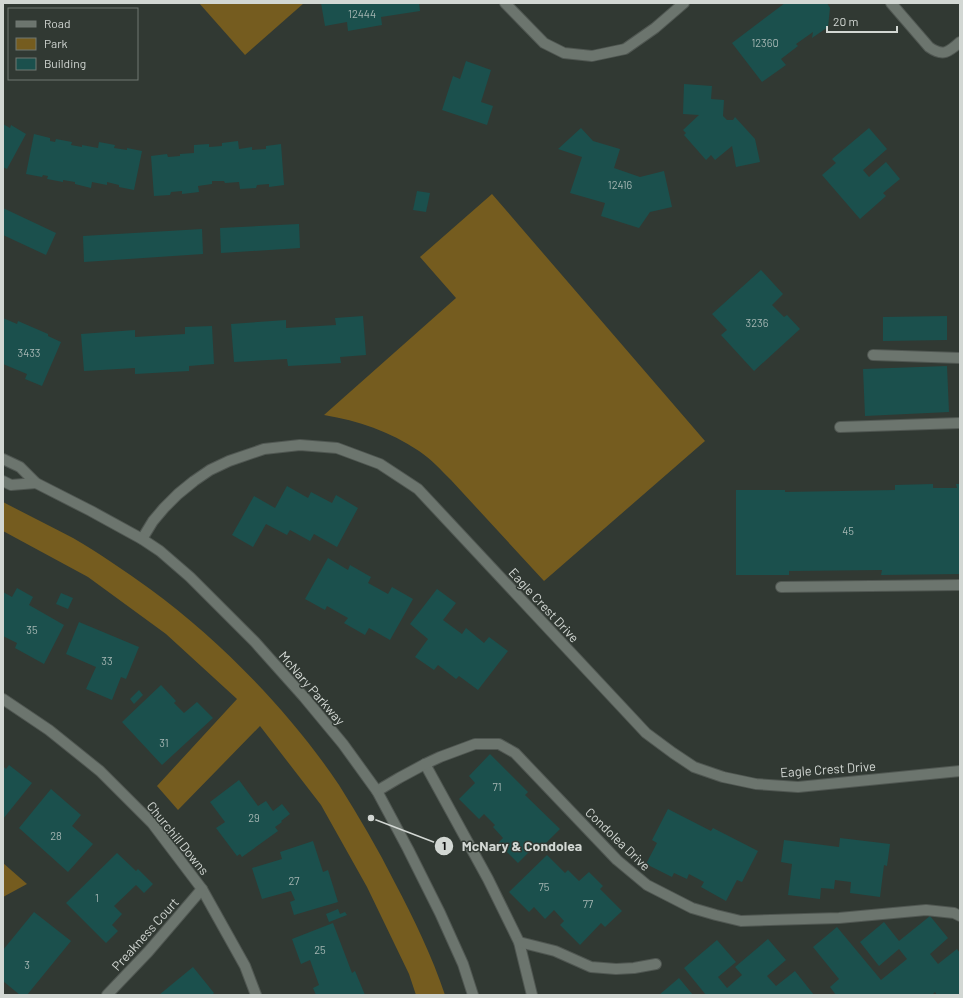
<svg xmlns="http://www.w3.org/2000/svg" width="963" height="998" viewBox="0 0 963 998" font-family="Barlow,sans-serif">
  <rect width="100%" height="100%" fill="#313933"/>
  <g fill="#755c1f">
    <polygon points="199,3 304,3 245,55"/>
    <path d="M492,194l213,247 -161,140 -93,-101c-10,-10 -20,-21 -32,-29 -30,-20 -60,-30 -95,-36l132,-117 -36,-41z"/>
    <path d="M3,502c23,12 47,24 70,36 26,15 52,33 77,51 71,52 140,123 189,196 20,32 39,64 56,98 19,36 37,73 50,112h-29l-7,-21 -42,-87 -46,-82 -61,-79 -82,84 -21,-24 80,-87 -71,-65 -78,-57 -85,-46z"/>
    <polygon points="3,863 27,884 3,897"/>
  </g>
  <g fill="#1b504d">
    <polygon points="321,3 419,3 420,11 381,17 382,25 348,31 347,22 325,26"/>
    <polygon points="785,3 827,3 830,8 828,27 812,38 813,32 796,44 798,46 781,59 786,65 762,82 732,43"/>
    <polygon points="466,61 491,70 481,102 493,106 487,125 442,110 453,76 460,79"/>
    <polygon points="684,84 712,86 711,99 724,100 723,116 727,120 733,120 735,117 755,139 760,162 736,167 732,146 715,160 711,155 706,160 684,135 686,133 683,130 699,115 683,114"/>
    <polygon points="3,124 10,128 11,125 26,134 7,169 3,167"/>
    <polygon points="581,128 593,141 620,149 614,168 640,177 664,171 672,207 650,212 639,228 601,216 605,203 570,193 582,157 558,149"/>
    <polygon points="869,128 887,149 863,170 869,177 886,162 900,179 883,193 886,196 860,219 822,175 836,163 832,159"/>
    <polygon points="34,134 50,138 50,141 55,142 56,139 72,142 71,145 82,147 82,145 98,148 99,142 115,145 114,148 127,150 127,148 142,151 134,190 119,187 119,185 107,182 107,185 92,182 91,188 75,184 75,182 63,180 63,182 47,179 48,176 43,175 42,177 26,174"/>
    <polygon points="238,141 239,149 252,147 252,150 266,149 266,146 281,144 284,185 269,187 269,184 257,185 256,188 240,189 239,182 225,183 224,181 212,181 212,184 198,186 199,192 182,194 182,191 171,192 170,195 154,196 151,156 167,154 168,157 180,156 180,154 194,153 194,145 209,144 209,147 222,146 222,143"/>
    <polygon points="417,191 430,193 426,212 413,210"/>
    <polygon points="3,208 56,233 46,255 3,235"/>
    <polygon points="299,224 300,248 221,253 220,228"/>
    <polygon points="202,229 203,254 84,262 83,236"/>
    <polygon points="761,270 783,294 772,305 784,317 787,315 800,329 754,371 721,335 727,330 712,314"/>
    <polygon points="363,316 366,355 340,357 341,363 288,366 287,359 234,362 231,324 286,320 286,328 336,325 335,318"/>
    <polygon points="947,316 947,340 883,341 883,317"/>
    <polygon points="3,318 17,324 18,321 48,334 48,336 61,342 42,386 25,379 27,374 3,364"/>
    <polygon points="212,326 214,364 189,366 189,371 135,374 135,368 84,371 81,334 135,330 135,337 185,334 185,327"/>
    <polygon points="947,366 949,412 865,416 863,369"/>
    <polygon points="933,484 933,488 957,488 956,484 960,484 960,574 881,575 882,570 789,571 789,575 736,575 736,490 785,490 785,492 895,490 895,485"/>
    <polygon points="287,486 308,498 311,492 332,503 336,495 358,508 337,547 314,534 310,541 290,530 287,535 266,524 253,547 232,535 254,496 275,508"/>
    <polygon points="328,558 348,570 350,565 371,577 368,583 388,594 392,587 413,599 390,640 369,628 365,635 344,623 348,618 327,606 325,610 305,599"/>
    <polygon points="17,588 33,597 29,605 64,625 44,664 15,648 17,643 3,636 3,592 12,597"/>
    <polygon points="437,589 456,603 443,620 462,634 466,628 484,643 489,637 508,651 478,690 459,676 456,679 438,665 434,670 415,657 428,639 410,624"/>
    <polygon points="61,593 73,598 68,609 56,604"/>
    <polygon points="79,622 139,647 126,679 121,677 112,700 86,689 96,667 66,654"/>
    <polygon points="161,685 176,701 174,703 184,713 197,702 213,718 162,765 122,722"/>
    <polygon points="139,690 143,695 134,704 130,699"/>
    <polygon points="490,754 528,792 525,795 560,829 539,850 535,846 518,863 498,843 503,838 493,827 495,825 484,814 479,819 459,799 475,783 469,776"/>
    <polygon points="9,765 32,783 3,819 3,766 6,769"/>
    <polygon points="239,780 258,806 266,801 273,811 282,804 290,814 281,821 282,822 275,827 278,831 242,857 240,854 237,856 216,828 225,822 210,802"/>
    <polygon points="51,789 81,815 72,826 93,844 68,872 19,828"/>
    <polygon points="668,809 711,831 713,828 758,851 742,882 737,880 726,901 701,887 704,882 689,874 687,879 674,873 672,877 646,864 657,843 652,840"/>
    <polygon points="840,838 890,844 887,866 884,865 880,897 850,893 851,882 835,880 834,889 821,888 820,899 788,895 792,864 781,862 784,840 839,847"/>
    <polygon points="313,841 323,872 328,870 338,902 294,915 290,902 295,900 291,891 262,899 252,868 282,859 280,852"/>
    <polygon points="117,853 136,871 138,869 153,884 144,893 136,885 114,906 122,914 112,925 118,931 106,943 66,903"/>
    <polygon points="547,855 565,873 568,870 579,881 589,872 603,886 600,889 622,911 605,927 601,923 580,945 560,925 564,921 554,910 545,919 534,907 529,912 509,892"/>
    <polygon points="338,909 340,914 345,912 347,915 329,922 326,914"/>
    <polygon points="34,912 71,941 27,995 20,995 3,981 3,950"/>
    <polygon points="930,916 948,938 930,954 938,964 957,949 960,953 960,995 937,995 935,992 932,995 893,995 892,994 891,995 836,995 830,987 839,979 813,947 837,927 881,980 907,959 899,949 879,966 860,942 884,922 899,941"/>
    <polygon points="333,923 352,973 355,971 365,995 316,995 313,988 319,985 310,960 301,964 292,939"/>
    <polygon points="768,939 786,960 767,976 776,986 795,971 814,995 706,995 684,968 717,940 736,962 718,977 727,988 742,975 735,967"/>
    <polygon points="193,967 214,993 212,995 159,995"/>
    <polygon points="679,978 693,995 659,995"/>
  </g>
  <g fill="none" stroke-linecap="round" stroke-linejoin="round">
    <defs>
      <g id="service">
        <polyline points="873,355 960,358"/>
        <polyline points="840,427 960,423"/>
        <polyline points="781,587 960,585"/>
      </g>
      <g id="minor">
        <polyline points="505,3 544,43 564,53 592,56 625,49 655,28 684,3"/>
        <path d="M891,3l38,44c14,10 20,5 31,-5"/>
        <polyline points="142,539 153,521 164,508 178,494 194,481 210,470 229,461 264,449 300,445 337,448 380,464 418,489 646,733 673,753 694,767 723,777 756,784 798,787 960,771"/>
        <polyline points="3,699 49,730 100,771 152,823 202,889 245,966 256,995"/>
        <polyline points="425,764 488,879 519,942 532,995"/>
        <polyline points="377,791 399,778 425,764 440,757 475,744 499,744 515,753 617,860 647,885 692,908 716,915 741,921 839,918 926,910 954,913 960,916"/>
        <polyline points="519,942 555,951 591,967 616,969 634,968 656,964"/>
        <polyline points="107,995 148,952 202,889"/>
      </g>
      <g id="tertiary">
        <polyline points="3,459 20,467 36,483 91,511 142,539 160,551 190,577 255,642 304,697 343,744 377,791 408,849 440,913 463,964 473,995"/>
        <polyline points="3,481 11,485 36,483"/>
      </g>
    </defs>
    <use href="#service" stroke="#505752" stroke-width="12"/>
    <use href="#minor" stroke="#505752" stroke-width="12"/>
    <use href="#tertiary" stroke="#505752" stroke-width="12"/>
    <use href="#service" stroke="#6c756e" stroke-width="10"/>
    <use href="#minor" stroke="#6c756e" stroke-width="10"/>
    <use href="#tertiary" stroke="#6c756e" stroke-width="10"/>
  </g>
  <g text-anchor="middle" stroke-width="3" stroke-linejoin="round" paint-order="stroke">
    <g font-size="11" fill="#a4b5b2">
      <text x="362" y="18">12444</text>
      <text x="765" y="47">12360</text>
      <text x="620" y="189">12416</text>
      <text x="757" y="327">3236</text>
      <text x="29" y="357">3433</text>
      <text x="848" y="535">45</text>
      <text x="32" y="634">35</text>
      <text x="107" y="665">33</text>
      <text x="164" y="747">31</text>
      <text x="497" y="791">71</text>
      <text x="254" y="822">29</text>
      <text x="56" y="840">28</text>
      <text x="294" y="885">27</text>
      <text x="544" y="891">75</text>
      <text x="97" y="902">1</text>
      <text x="588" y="908">77</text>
      <text x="320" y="954">25</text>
      <text x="27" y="969">3</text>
    </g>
    <g font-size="13" fill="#d2d7d3" stroke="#313933">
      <text transform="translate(544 605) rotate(47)" y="5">Eagle Crest Drive</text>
      <text transform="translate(312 688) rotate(49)" y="5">McNary Parkway</text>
      <text transform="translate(828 769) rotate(-4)" y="5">Eagle Crest Drive</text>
      <text transform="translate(178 838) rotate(51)" y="5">Churchill Downs</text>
      <text transform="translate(618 839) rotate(44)" y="5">Condolea Drive</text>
      <text transform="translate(145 934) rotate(-48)" y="5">Preakness Court</text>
    </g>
  </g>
  <path fill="none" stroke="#d2d7d3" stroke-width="1.5" d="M371 818L444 846"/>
  <g fill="#d2d7d3" stroke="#313933" stroke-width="1.5">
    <circle cx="371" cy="818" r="4"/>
    <circle cx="444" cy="846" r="10"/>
  </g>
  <g font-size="12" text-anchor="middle" font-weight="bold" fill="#111">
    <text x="444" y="850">1</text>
  </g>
  <g font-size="14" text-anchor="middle" font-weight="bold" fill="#d2d7d3" stroke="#313933" stroke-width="3" stroke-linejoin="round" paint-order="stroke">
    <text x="522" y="851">McNary &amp; Condolea</text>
  </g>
  <rect width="963" height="998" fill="none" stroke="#d2d7d3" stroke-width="8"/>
  <rect x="8" y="8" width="130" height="72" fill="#313933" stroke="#717873"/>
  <rect x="16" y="21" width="20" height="6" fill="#6c756e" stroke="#717873"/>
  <text x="44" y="28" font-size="12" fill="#d2d7d3">Road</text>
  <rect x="16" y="38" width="20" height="12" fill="#755c1f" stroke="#717873"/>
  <text x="44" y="48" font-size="12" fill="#d2d7d3">Park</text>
  <rect x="16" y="58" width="20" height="12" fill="#1b504d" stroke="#717873"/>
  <text x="44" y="68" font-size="12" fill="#d2d7d3">Building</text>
  <path d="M827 26v6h70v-6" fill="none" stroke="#d2d7d3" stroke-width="2"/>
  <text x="833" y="26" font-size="12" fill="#d2d7d3" stroke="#313933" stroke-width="3" paint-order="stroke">20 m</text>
</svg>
